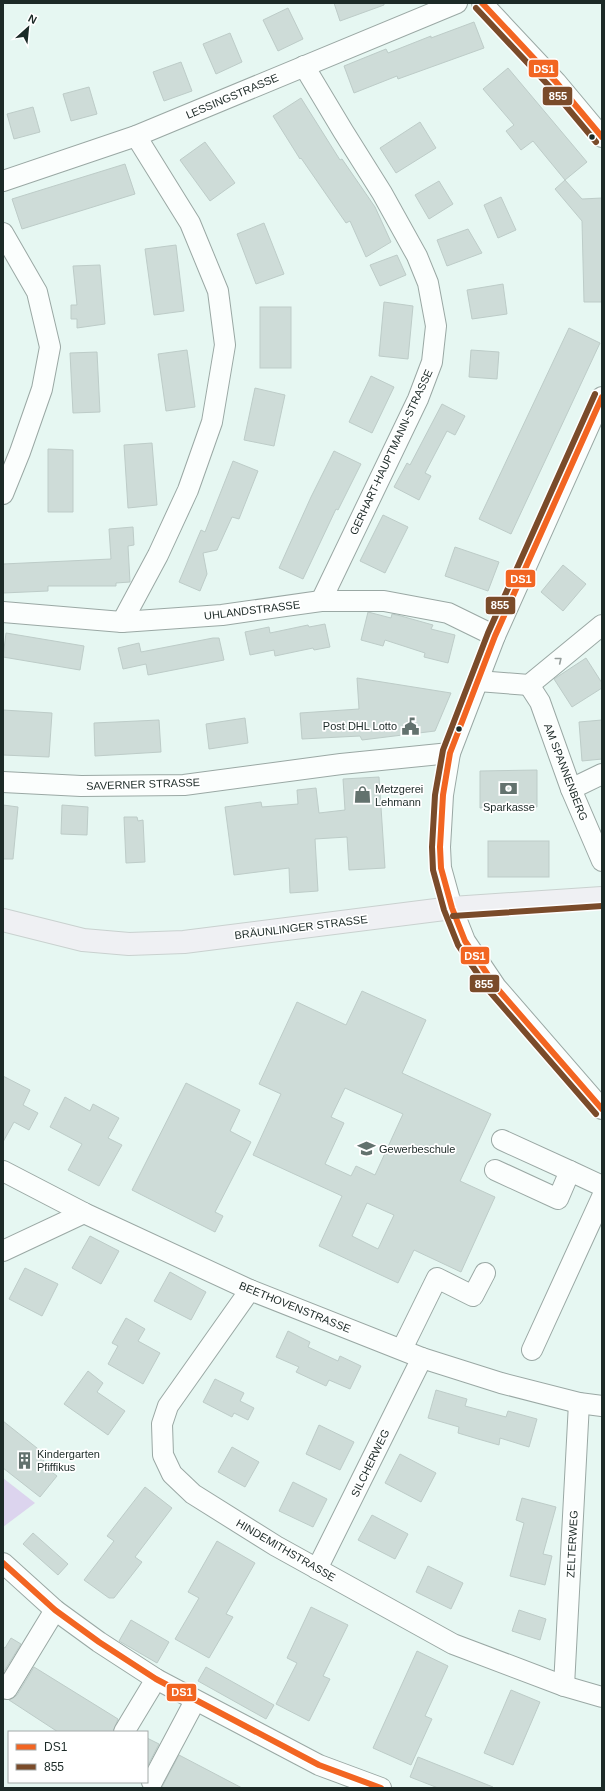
<svg xmlns="http://www.w3.org/2000/svg" width="605" height="1791" viewBox="0 0 605 1791" font-family="Arial,sans-serif">
  <rect width="100%" height="100%" fill="#e6f7f2"/>
  <polygon fill="#dcd4ee" points="3,1478 35,1503 3,1527"/>
  <g fill="#cedcd8" stroke="#bdccc8" fill-rule="evenodd">
    <polygon points="334,3 384,3 384,5 340,21"/>
    <polygon points="288,8 303,39 278,51 263,20"/>
    <polygon points="474,22 484,48 398,79 397,76 354,93 344,66 386,49 388,53 431,36 431,38"/>
    <polygon points="230,33 242,62 216,74 203,44"/>
    <polygon points="181,62 192,91 164,101 153,72"/>
    <polygon points="508,68 587,162 565,180 533,141 521,150 506,131 514,125 483,89"/>
    <polygon points="89,87 97,114 71,121 63,94"/>
    <polygon points="301,98 340,160 342,159 375,207 391,242 366,257 350,221 346,223 301,158 300,159 273,116"/>
    <polygon points="33,107 40,132 14,139 7,114"/>
    <polygon points="420,122 436,148 396,173 380,148"/>
    <polygon points="205,142 235,183 210,201 180,160"/>
    <polygon points="125,164 135,194 22,229 12,199"/>
    <polygon points="565,180 582,199 602,198 602,302 584,302 582,221 555,189"/>
    <polygon points="439,181 453,204 429,219 415,195"/>
    <polygon points="501,197 516,230 498,238 484,205"/>
    <polygon points="264,223 284,274 256,284 237,234"/>
    <polygon points="468,229 482,253 447,266 437,240"/>
    <polygon points="176,245 184,311 154,315 145,249"/>
    <polygon points="397,255 406,275 380,286 370,265"/>
    <polygon points="100,265 105,324 77,328 77,319 71,319 71,305 77,305 73,266"/>
    <polygon points="503,284 507,314 472,319 467,290"/>
    <polygon points="384,302 413,306 408,359 379,356"/>
    <rect x="260" y="307" width="31" height="61"/>
    <polygon points="569,328 600,343 511,534 479,519"/>
    <polygon points="187,350 195,407 166,411 158,354"/>
    <polygon points="471,350 499,352 497,379 469,377"/>
    <polygon points="97,352 100,412 73,413 70,353"/>
    <polygon points="371,376 394,387 372,433 349,422"/>
    <polygon points="255,388 285,395 274,446 244,440"/>
    <polygon points="442,404 465,416 455,435 447,431 425,473 431,476 419,500 394,487 407,463 410,465"/>
    <polygon points="152,443 157,505 128,508 124,445"/>
    <polygon points="48,449 73,450 73,512 48,512"/>
    <polygon points="334,451 361,464 338,510 336,509 303,579 279,568 311,497"/>
    <polygon points="233,461 258,471 239,519 232,517 217,550 203,553 207,574 200,591 179,582 201,530 205,532"/>
    <polygon points="383,515 408,527 385,573 360,561"/>
    <polygon points="133,527 134,545 128,546 130,582 116,583 116,586 48,586 48,591 3,593 3,564 111,559 109,529"/>
    <polygon points="455,547 499,562 488,591 445,576"/>
    <polygon points="563,565 586,584 563,611 541,592"/>
    <polygon points="368,612 391,618 392,614 401,616 433,625 431,629 455,635 448,663 424,657 425,653 385,640 383,646 361,640"/>
    <polygon points="325,624 330,647 314,650 313,648 275,656 274,650 250,655 245,632 269,627 270,633 308,625 309,627"/>
    <polygon points="6,633 84,646 80,670 3,657"/>
    <polygon points="213,638 219,638 224,660 148,675 146,664 123,669 118,648 139,643 141,652"/>
    <polygon points="586,658 602,683 602,688 572,707 554,679"/>
    <polygon points="357,678 451,693 435,731 362,740 360,736 302,739 300,713 359,709"/>
    <polygon points="3,710 52,713 49,757 3,755"/>
    <polygon points="245,718 248,743 209,749 206,724"/>
    <polygon points="159,720 161,752 95,756 94,723"/>
    <polygon points="602,720 602,759 582,761 579,722"/>
    <polygon points="537,770 537,807 480,808 480,771"/>
    <polygon points="379,777 385,868 349,870 347,837 315,839 318,891 290,893 289,868 234,875 225,807 261,802 262,807 298,804 297,790 316,788 319,813 345,810 343,779"/>
    <polygon points="3,805 18,807 13,859 3,859"/>
    <polygon points="62,805 88,807 87,835 61,834"/>
    <polygon points="124,817 137,817 138,821 143,820 145,862 126,863"/>
    <rect x="488" y="841" width="61" height="36"/>
    <path d="M362,991l64,29 -24,53 89,41 -31,67 35,16 -34,75 -47,-22 -16,33 -79,-37 23,-50 -89,-41 28,-61 -22,-10 38,-82 49,23zM345,1088l58,26 -28,61 -19,-9 -5,10 -26,-12 19,-41 -13,-6zM367,1203l27,12 -16,34 -26,-13z"/>
    <polygon points="3,1076 30,1090 23,1105 38,1113 29,1130 14,1122 3,1142"/>
    <polygon points="186,1083 240,1110 230,1131 251,1142 215,1212 223,1216 215,1232 132,1190"/>
    <polygon points="65,1097 90,1111 93,1104 119,1118 108,1138 122,1145 99,1186 68,1170 82,1144 50,1127"/>
    <polygon points="90,1236 119,1251 101,1284 72,1268"/>
    <polygon points="25,1268 58,1284 42,1316 9,1299"/>
    <polygon points="170,1272 206,1292 191,1320 154,1301"/>
    <polygon points="126,1318 145,1329 138,1341 160,1353 143,1384 108,1364 118,1346 112,1343"/>
    <polygon points="288,1331 310,1342 308,1347 338,1361 340,1356 361,1366 350,1389 329,1380 326,1386 296,1372 299,1367 276,1357"/>
    <polygon points="88,1371 103,1383 97,1392 125,1411 108,1435 64,1404"/>
    <polygon points="215,1379 244,1393 240,1401 254,1408 248,1420 234,1413 232,1417 203,1402"/>
    <polygon points="436,1390 467,1399 465,1406 506,1417 508,1411 537,1419 529,1447 500,1438 499,1445 478,1439 458,1433 459,1427 428,1418"/>
    <polygon points="3,1421 47,1456 41,1464 57,1476 40,1497 3,1468"/>
    <polygon points="319,1425 354,1442 340,1470 306,1454"/>
    <polygon points="232,1447 259,1462 245,1487 218,1472"/>
    <polygon points="400,1454 436,1473 421,1502 385,1483"/>
    <polygon points="293,1482 327,1499 313,1527 279,1511"/>
    <polygon points="145,1487 172,1508 135,1557 142,1562 114,1598 109,1598 84,1580 114,1541 107,1536"/>
    <polygon points="522,1498 556,1507 543,1554 552,1556 545,1585 510,1576 524,1523 516,1520"/>
    <polygon points="372,1515 408,1534 395,1559 358,1540"/>
    <polygon points="33,1533 68,1564 58,1575 23,1544"/>
    <polygon points="217,1541 255,1563 226,1614 233,1617 209,1658 175,1639 199,1598 188,1592"/>
    <polygon points="428,1566 463,1583 451,1609 416,1592"/>
    <polygon points="311,1607 348,1625 323,1676 330,1679 309,1721 276,1704 297,1663 287,1658"/>
    <polygon points="519,1610 546,1619 540,1640 512,1631"/>
    <polygon points="131,1620 169,1642 157,1663 119,1641"/>
    <polygon points="11,1638 21,1644 3,1673 3,1647 5,1648"/>
    <polygon points="417,1651 448,1666 425,1716 432,1719 411,1765 373,1748"/>
    <polygon points="34,1667 118,1719 113,1732 58,1732 9,1700 17,1695"/>
    <polygon points="206,1667 274,1705 266,1719 198,1681"/>
    <polygon points="511,1690 540,1702 513,1765 484,1753"/>
    <polygon points="147,1738 159,1744 147,1767"/>
    <polygon points="179,1755 242,1788 165,1788 162,1787"/>
    <polygon points="418,1757 493,1787 493,1788 438,1788 410,1777"/>
  </g>
  <g fill="none" stroke-linecap="round" stroke-linejoin="round">
    <defs>
      <g id="minor">
        <polyline points="482,3 556,82 602,137"/>
        <polyline points="304,66 343,131 382,193 417,256 428,283 436,326 432,362 418,399 321,601"/>
        <polyline points="3,181 136,136 457,3"/>
        <polyline points="3,233 37,292 50,347 42,389 20,452 3,494"/>
        <polyline points="602,397 495,636 450,753 443,795 440,847 441,868 452,908 465,941 496,987 602,1109"/>
        <polyline points="3,612 122,622 222,615 321,601 384,601 448,613 495,636"/>
        <polyline points="122,622 158,555 188,490 212,422 225,345 218,291 190,223 136,136"/>
        <polyline points="478,681 529,685 602,625"/>
        <polyline points="529,685 540,702 571,789 602,861"/>
        <polyline points="3,782 81,786 184,785 341,764 450,753"/>
        <polyline points="571,789 602,774"/>
        <polyline points="502,1140 570,1171"/>
        <polyline points="495,1170 558,1199 570,1171 602,1186"/>
        <polyline points="3,1171 84,1213 250,1290 422,1358 501,1383 579,1403 602,1406"/>
        <polyline points="3,1251 84,1213"/>
        <polyline points="250,1290 168,1406 162,1424 163,1455 172,1474 193,1494 276,1546 453,1644 564,1686 602,1697"/>
        <polyline points="402,1349 437,1278 473,1296 485,1273"/>
        <polyline points="532,1350 602,1197"/>
        <polyline points="3,1563 55,1610 99,1642 156,1679 319,1765 381,1788"/>
        <polyline points="317,1569 422,1358"/>
        <polyline points="564,1686 579,1403"/>
        <polyline points="7,1689 55,1610"/>
        <polyline points="124,1732 156,1679"/>
        <polyline points="152,1782 195,1701"/>
      </g>
      <polyline id="major" points="3,920 83,940 129,944 184,942 452,908 602,898"/>
    </defs>
    <use href="#minor" stroke="#9aa8a4" stroke-width="22"/>
    <use href="#major" stroke="#c9d1cf" stroke-width="24"/>
    <use href="#minor" stroke="#fbfefd" stroke-width="20"/>
    <use href="#major" stroke="#eff0f3" stroke-width="22"/>
    <defs>
      <g id="bus-1">
        <polyline points="482,3 556,82 602,137"/>
        <polyline points="602,397 495,636 450,753 443,795 440,847 441,868 452,908 465,941 496,987 602,1109"/>
        <polyline points="3,1563 55,1610 99,1642 156,1679 319,1765 381,1788"/>
      </g>
      <g id="bus-2">
        <polyline points="476,8 550,87 596,142"/>
        <polyline points="595,394 488,633 443,750 435,795 432,847 433,870 444,910 458,945 490,992 596,1114"/>
        <polyline points="453,916 602,906"/>
      </g>
    </defs>
    <use href="#bus-1" stroke="#fff" stroke-width="9"/>
    <use href="#bus-2" stroke="#fff" stroke-width="9"/>
    <use href="#bus-1" stroke="#f26522" stroke-width="6"/>
    <use href="#bus-2" stroke="#7a4b2a" stroke-width="6"/>
  </g>
  <defs><path id="oneway-chevron" d="M-2-3.5L2.5 0L-2 3.5" fill="none" stroke-width="1.6" stroke-linecap="round" stroke-linejoin="round"/></defs>
  <use stroke="#979f9d" href="#oneway-chevron" transform="translate(559 660) rotate(-39)"/>
  <defs>
    <symbol id="civic-bare" viewBox="-9 -9 18 18"><path d="M-.6-6.5H3V-4.5H.6V-3L4-1V1h2V6H-6V1h2V-1L-.6-3ZM-1.2 2.5V6h2.4V2.5Z" fill="#63726e" stroke="#fff" stroke-width="2.5" paint-order="stroke"/></symbol>
    <symbol id="bank-bare" viewBox="-9 -9 18 18"><path d="M-6-4H6V4H-6ZM0-2.3a2.3 2.3 0 1 0 0 4.6a2.3 2.3 0 1 0 0-4.6Z" fill="#63726e" stroke="#fff" stroke-width="2.5" paint-order="stroke"/></symbol>
    <symbol id="shop-bare" viewBox="-9 -9 18 18"><path d="M-5-2.5h2.3a2.7 3.5 0 0 1 5.4 0H5L5.5 6h-11ZM-1.5-2.5h3a1.5 2.3 0 0 0-3 0Z" fill="#63726e" stroke="#fff" stroke-width="2.5" paint-order="stroke"/></symbol>
    <symbol id="school-bare" viewBox="-9 -9 18 18"><path d="M0-5L7-2L0 1L-7-2ZM-4 1L0 2.5L4 1V4Q0 6-4 4Z" fill="#63726e" stroke="#fff" stroke-width="2.5" paint-order="stroke"/></symbol>
    <symbol id="building-bare" viewBox="-9 -9 18 18"><path d="M-4-6H4V6H1V3H-1V6H-4ZM-2.5-4.3h1.7v1.8h-1.7ZM.8-4.3h1.7v1.8H.8ZM-2.5-1h1.7V.8h-1.7ZM.8-1h1.7V.8H.8Z" fill="#63726e" stroke="#fff" stroke-width="2.5" paint-order="stroke"/></symbol>
  </defs>
  <g fill-rule="evenodd">
    <use href="#civic-bare" x="398" y="714" width="25" height="25"/>
    <use href="#bank-bare" x="496" y="776" width="25" height="25"/>
    <use href="#shop-bare" x="350" y="782" width="25" height="25"/>
    <use href="#school-bare" x="354" y="1136" width="25" height="25"/>
    <use href="#building-bare" x="12" y="1448" width="25" height="25"/>
  </g>
  <g fill="#1c2a27" stroke="#fff" stroke-width="1.5">
    <circle cx="592" cy="137" r="3.5"/>
    <circle cx="459" cy="729" r="3.5"/>
  </g>
  <g text-anchor="middle" stroke-width="3.5" stroke-linejoin="round" paint-order="stroke">
    <g font-size="11" fill="#1c2a27" stroke="#fff">
      <text transform="translate(232 96) rotate(-23)" y="4">LESSINGSTRASSE</text>
      <text transform="translate(391 452) rotate(-65)" y="4">GERHART-HAUPTMANN-STRASSE</text>
      <text transform="translate(252 610) rotate(-7)" y="4">UHLANDSTRASSE</text>
      <text transform="translate(566 772) rotate(69)" y="4">AM SPANNENBERG</text>
      <text transform="translate(143 784) rotate(-2)" y="4">SAVERNER STRASSE</text>
      <text transform="translate(301 927) rotate(-7)" y="4">BRÄUNLINGER STRASSE</text>
      <text transform="translate(295 1307) rotate(22)" y="4">BEETHOVENSTRASSE</text>
      <text transform="translate(370 1463) rotate(-64)" y="4">SILCHERWEG</text>
      <text transform="translate(572 1544) rotate(-87)" y="4">ZELTERWEG</text>
      <text transform="translate(286 1550) rotate(30)" y="4">HINDEMITHSTRASSE</text>
    </g>
    <g font-size="11" fill="#1c2a27" stroke="#fff" text-anchor="start">
      <text x="397" y="730" text-anchor="end">Post DHL Lotto</text>
      <text x="375" y="793">Metzgerei<tspan x="375" dy="13">Lehmann</tspan></text>
      <text x="509" y="811" text-anchor="middle">Sparkasse</text>
      <text x="379" y="1153">Gewerbeschule</text>
      <text x="37" y="1458">Kindergarten<tspan x="37" dy="13">Pfiffikus</tspan></text>
    </g>
  </g>
  <g stroke="#fff" stroke-width="1.5">
    <rect x="528" y="59" width="31" height="19" rx="4" fill="#f26522"/>
    <rect x="542" y="86" width="31" height="20" rx="4" fill="#7a4b2a"/>
    <rect x="505" y="569" width="31" height="19" rx="4" fill="#f26522"/>
    <rect x="485" y="596" width="31" height="19" rx="4" fill="#7a4b2a"/>
    <rect x="460" y="946" width="30" height="19" rx="4" fill="#f26522"/>
    <rect x="469" y="974" width="31" height="19" rx="4" fill="#7a4b2a"/>
    <rect x="166" y="1683" width="31" height="19" rx="4" fill="#f26522"/>
  </g>
  <g font-size="11" text-anchor="middle" font-weight="bold" fill="#fff">
    <text x="544" y="73">DS1</text>
    <text x="558" y="100">855</text>
    <text x="521" y="583">DS1</text>
    <text x="500" y="609">855</text>
    <text x="475" y="960">DS1</text>
    <text x="484" y="988">855</text>
    <text x="182" y="1696">DS1</text>
  </g>
  <rect width="605" height="1791" fill="none" stroke="#1c2a27" stroke-width="8"/>
  <rect x="8" y="1731" width="140" height="52" fill="#ffffff" stroke="#a4aaa9"/>
  <rect x="16" y="1744" width="20" height="6" fill="#f26522" stroke="#a4aaa9"/>
  <text x="44" y="1751" font-size="12" fill="#1c2a27">DS1</text>
  <rect x="16" y="1764" width="20" height="6" fill="#7a4b2a" stroke="#a4aaa9"/>
  <text x="44" y="1771" font-size="12" fill="#1c2a27">855</text>
  <g transform="translate(28 28) rotate(27)" stroke="#ffffff" stroke-width="3" paint-order="stroke">
  <path d="M0-3L7 15L0 10L-7 15Z" fill="#1c2a27"/>
  <text y="-6" font-size="11" font-weight="bold" text-anchor="middle" fill="#1c2a27">N</text>
  </g>
</svg>
